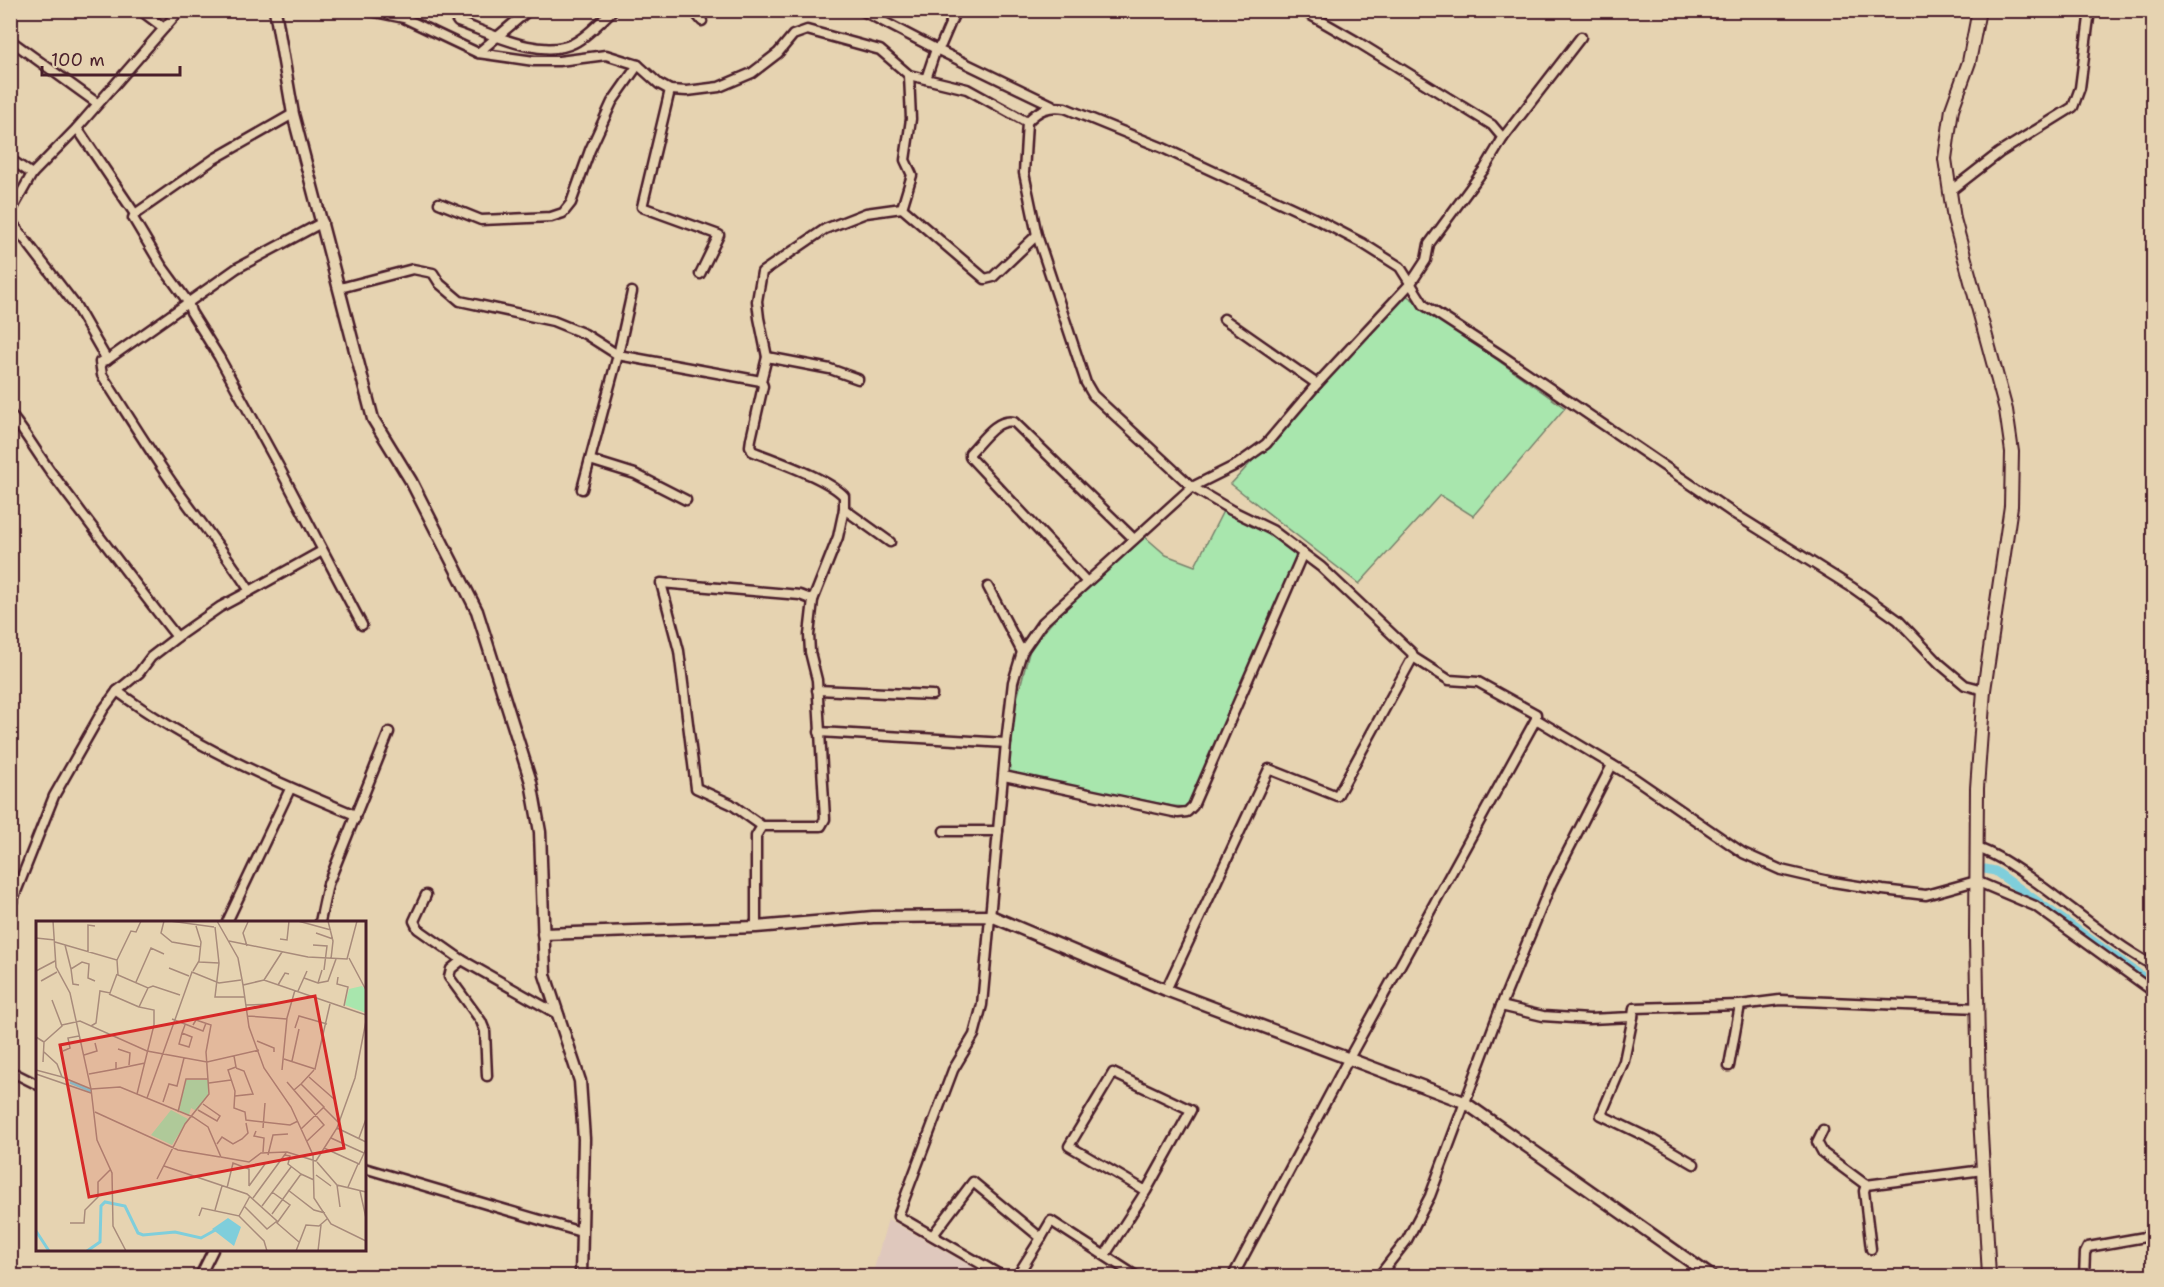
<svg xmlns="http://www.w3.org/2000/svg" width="2164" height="1287" viewBox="0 0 2164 1287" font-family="'Shantell Sans',sans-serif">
  <rect width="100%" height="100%" fill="#e6d3b1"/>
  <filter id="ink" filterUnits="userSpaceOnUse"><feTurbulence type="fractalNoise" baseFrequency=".0167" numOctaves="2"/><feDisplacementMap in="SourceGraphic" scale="12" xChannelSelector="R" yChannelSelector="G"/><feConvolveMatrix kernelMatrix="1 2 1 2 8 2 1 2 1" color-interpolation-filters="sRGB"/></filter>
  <g filter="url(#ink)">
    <polygon fill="#dfc8bd" points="888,1219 988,1276 872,1276"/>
    <g fill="#a8e6ad" stroke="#79826c" stroke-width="1.5">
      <polygon points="1406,295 1565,408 1473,516 1440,495 1359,584 1231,484"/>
      <polygon points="1223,511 1260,529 1299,555 1194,796 1187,807 1172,806 1008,773 1015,706 1030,649 1062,610 1144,536 1166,555 1195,566"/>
    </g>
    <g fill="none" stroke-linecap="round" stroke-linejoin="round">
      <polyline stroke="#7fcedb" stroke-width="9" points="1985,869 1995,871 2154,985"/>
      <defs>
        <g id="minor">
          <polyline points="140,10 164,28"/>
          <polyline points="365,10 404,18 478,53 534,61 559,61 606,55 638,65 659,84 670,90 687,91 719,87 752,73 778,53 793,35 807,30 880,50 909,75 967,89 1027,122 1024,173 1037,235 1086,383 1093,395 1192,487 1231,510 1272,530 1321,567 1412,653 1413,657 1449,680 1478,682 1536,714 1536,719 1634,778 1743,853 1781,870 1833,882 1883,890 1926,895 1976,881 2035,906 2154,992"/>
          <path d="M458,10l-2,9 2,3c32,11 83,38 116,21 14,-7 27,-22 39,-33"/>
          <polyline points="693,10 702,21"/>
          <polyline points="861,10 936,49 941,45 956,10"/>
          <polyline points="1302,10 1356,41 1492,125 1503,138"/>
          <polyline points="10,40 97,103"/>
          <polyline points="478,53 529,10"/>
          <polyline points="926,79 936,49 1052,105"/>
          <polyline points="670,90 642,207 719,235 700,274"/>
          <polyline points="293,114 214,159 135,214 133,218 161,265 188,302 191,312 219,357 278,465 362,625"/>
          <path d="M1027,122c11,-12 22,-17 38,-14l98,40 153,71 46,24 38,24 24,38 77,50 229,156 123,77 45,32 42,44 25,21 19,5"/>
          <polyline points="77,128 135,214"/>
          <polyline points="10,159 32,174"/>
          <polyline points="1949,192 1999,153 2073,107 2080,88 2090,10"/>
          <polyline points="439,203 481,220 551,217 563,213 571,203 590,150 612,102 638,65"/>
          <polyline points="902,208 912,175 905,160 911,119 909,75"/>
          <polyline points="10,213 32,174 77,128 180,10"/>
          <polyline points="10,220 76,306 107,360"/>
          <path d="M340,288l73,-19 20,4 7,11 20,17 93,20 32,13 33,21 143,26 2,5 -12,53 -1,7 2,5c24,10 75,27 92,45v13l-6,28 -25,63 -4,35 1,17 7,28 8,139 -4,7h-59l-6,10v91"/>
          <polyline points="1224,319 1317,384"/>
          <polyline points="767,357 759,318 757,301 762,272 825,229 866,213 902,208 985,279 993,277 1037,235"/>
          <polyline points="761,381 767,357 830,369 858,379"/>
          <path d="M10,414c16,19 28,41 43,61 41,54 82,109 124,162"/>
          <polyline points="590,460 635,474 686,500"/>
          <polyline points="582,489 618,355 632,292"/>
          <polyline points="844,509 890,542"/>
          <path d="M322,551l-72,40c-23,-36 -50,-69 -75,-104 -26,-37 -49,-75 -73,-112l-2,-13 7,-2 130,-92 86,-46"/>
          <path d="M1086,581l-116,-124v-4c12,-12 26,-35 44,-31l120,117"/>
          <polyline points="988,587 1022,652"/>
          <polyline points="817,690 932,695"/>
          <polyline points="117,691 139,673 151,657 177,637 220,607 250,591"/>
          <polyline points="819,732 1006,743"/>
          <polyline points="1004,776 1178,813 1187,812 1193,806 1303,553"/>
          <polyline points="762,826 731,804 696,788 679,651 661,583 800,595 813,600"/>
          <polyline points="944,831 998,831"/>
          <path d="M1977,848c21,7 37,19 56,32 40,28 77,62 121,86"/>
          <polyline points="426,895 414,921 418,929 462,960 559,1015"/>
          <path d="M10,907l44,-111 49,-86 14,-19c71,53 154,89 236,123l2,5"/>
          <polyline points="227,922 290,789"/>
          <polyline points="320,922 328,884 389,732"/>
          <polyline points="462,960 451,969 449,977 481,1021 485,1031 487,1076"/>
          <polyline points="1166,990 1269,769 1337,796 1413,657"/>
          <polyline points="1740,1005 1780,1000 1978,1008"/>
          <polyline points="1501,1006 1543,1016 1589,1019 1633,1017 1634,1008 1740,1005 1729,1066"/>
          <polyline points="1633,1017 1624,1061 1601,1115 1653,1140 1694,1164"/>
          <polyline points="10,1071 38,1085"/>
          <polyline points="1823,1130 1817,1142 1823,1153 1866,1185"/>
          <polyline points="364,1168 581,1232"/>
          <polyline points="933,1235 973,1182 1041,1238 1051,1221 1136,1276"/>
          <polyline points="1871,1249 1864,1191 1866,1185 1983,1170"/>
          <polyline points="1105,1255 1146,1191 1191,1110 1113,1073 1069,1146 1146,1191"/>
          <polyline points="200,1276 213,1250"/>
          <polyline points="1002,1276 898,1216 953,1070 974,1035 982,1005 1006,743 1013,682 1022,652 1042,623 1192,487 1238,464 1266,444 1317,384 1411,283 1426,260 1429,244 1485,168 1503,138 1581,37"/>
          <polyline points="1017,1276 1041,1238"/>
          <polyline points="1233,1276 1348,1060 1536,719"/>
          <polyline points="1379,1276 1407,1240 1430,1196 1501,1006 1551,884 1612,765"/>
          <polyline points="2084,1276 2085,1253 2088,1247 2145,1237"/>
        </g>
        <g id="tertiary">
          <polyline points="275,10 293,114 373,419 411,481 477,611 531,782 540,832 545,975 580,1081 584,1139 581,1276"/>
          <polyline points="543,934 756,927 873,917 991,916 1166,990 1464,1102 1711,1276"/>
        </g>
        <polyline id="secondary" points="1979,10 1969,62 1952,109 1945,159 1954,219 2006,410 2012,452 2011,506 1984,690 1977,788 1976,938 1979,1099 1989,1276"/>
      </defs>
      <use href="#minor" stroke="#4a1f2b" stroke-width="13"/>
      <use href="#tertiary" stroke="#4a1f2b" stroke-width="15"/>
      <use href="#secondary" stroke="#4a1f2b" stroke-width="16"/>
      <use href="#minor" stroke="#e6d3b1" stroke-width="8"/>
      <use href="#tertiary" stroke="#e6d3b1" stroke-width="10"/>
      <use href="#secondary" stroke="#e6d3b1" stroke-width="12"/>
    </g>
  </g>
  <g transform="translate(36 921)">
    <rect width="330" height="330" fill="#e6d3b1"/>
    <path d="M326,65l4,4v23l-21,-8 4,-16zM150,159h22v15l-11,16 -6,-3 -2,7 -10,-5zM135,189l17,9 -16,26 -21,-10z" fill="#a8e6ad"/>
    <path d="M192,297l13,9 -7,19 -22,-17z" fill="#7fcedb"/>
    <path fill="none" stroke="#7fcedb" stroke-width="3" d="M34,161l21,9M0,310l13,20M51,330l13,-9 1,-36 4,-4 20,4 13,27 5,2 32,-3 26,6 18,-10"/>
    <path fill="none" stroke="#a88b7b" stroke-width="1.5" d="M17,0l3,46 14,26 21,96 6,51 15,33 1,53 13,25M128,0l-3,12 11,9 29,5M134,0l44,6M181,0l21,37 5,27 21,-5 102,35M262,0l33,9M292,0l5,20 -2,18M179,6l4,36 -4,34h29M280,12l17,6M0,17l19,2M244,18l7,1 2,-19M193,20l79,16 39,2 10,-38M19,21l62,18 1,15 30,13 5,-2 27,9M29,24l6,24 11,-7 7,2 -1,14 7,3M277,24l14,1 -3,24M211,25l-4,-13 5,-11M52,32v-28l7,1M313,37l17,32M81,39l14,-29 5,1 5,-11M163,41l20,1M133,47l20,8M35,48l2,15 6,1M0,50l19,-10M157,50l6,-10 2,-19 -5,-16M302,56l-1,7 11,3 -4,19M268,57l14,5 4,-13M228,59l18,-28M5,60l16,-9M100,61l15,-34 13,6M282,62l10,-2 8,-22M207,64l6,42 15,41 27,39 22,48 1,43 17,26 35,17M242,64l7,-12 4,1M262,70l9,-20M73,73l30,13M210,84l28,-1M212,95l39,3M136,98l31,12 3,-8M26,104l18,-4 67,30 60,11 52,-12M55,105l5,-3 4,-32 10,2 7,-19M259,107l4,-12 28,8M146,112l10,4 -3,10 -10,-3 3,-11 3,-8M0,116l8,5 -1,20M221,120l17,7v4M8,121l18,-16 -10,-26M82,128l12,4 -1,12M27,130l7,-3 -2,-10 11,-2M48,134l13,-4 -2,-8M198,135l2,11 -8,3 7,21 -1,17 11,4 1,8 44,5 8,-4M248,138l31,10 15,-65M256,140l7,-32M80,141v7l29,-6M0,149l26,7 -5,-13 -13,-12M246,149l5,-52 8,-28M0,153l55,19M53,153l27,-5M26,156l29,12 29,-2 73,30 15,10 13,30 28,5 12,-9 26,-1 29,9 21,-33 18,-50 11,-57M273,156l25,22M251,161l37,43 -17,16M173,162l22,-3M265,163l13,-14M258,169l7,-6 23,23 -23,22M101,173l17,-69v-15l-15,-3 9,-19M199,175l18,-2 -9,-23 -8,-3M111,177l45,-126 27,11 22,-3M127,181l6,-18 8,2 7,-28M288,187l14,14M162,189l19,11 3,-5 -17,-12M59,191l83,38 42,7M142,191l8,-33h22M227,207l2,-25M301,207l29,14M220,210l-2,5 10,2 -1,14M295,217l33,15M323,217l7,-19M181,223l5,-7 11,7 9,-5 6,-6 -2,-10M288,227l35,16 7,-15M232,234l5,-20 15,-1M249,234l5,1 -2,8 13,10M281,241l20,23 29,7M128,245l83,28 30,27 -10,8 -23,-23M280,254l15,11M121,258l28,-55 24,-30 -3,-42 5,-27 -15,-5 -3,5M301,264l3,22M213,265l16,-22M312,266l10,-23M191,267l6,-25 16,6v17M252,269l26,20 11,3M324,270l6,27M236,271l18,13 -13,18 22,19M217,277l33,-45M226,285l29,-39M179,289l7,-24M236,293l29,-40 13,6M163,295l3,-8 37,8 11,-20M203,295l25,25 3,10M34,302h14l1,-13 13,-13v-15l12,-12M260,330l10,-26 13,1 8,-7M282,330l3,-26"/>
    <path fill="#d62828" fill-opacity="0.15" stroke="#d62828" stroke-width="3" d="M279,75l29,152 -255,49 -29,-152z"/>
    <rect width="330" height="330" fill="none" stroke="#4a1f2b" stroke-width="3"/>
  </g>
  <rect width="2164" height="1287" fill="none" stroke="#e6d3b1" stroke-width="36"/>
  <rect x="18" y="18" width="2128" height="1251" fill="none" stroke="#4a1f2b" stroke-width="2" filter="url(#ink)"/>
  <path d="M42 66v9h138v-9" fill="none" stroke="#4a1f2b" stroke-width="3"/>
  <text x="51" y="66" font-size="18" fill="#4a1f2b" stroke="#e6d3b1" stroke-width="4.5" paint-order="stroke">100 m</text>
</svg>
